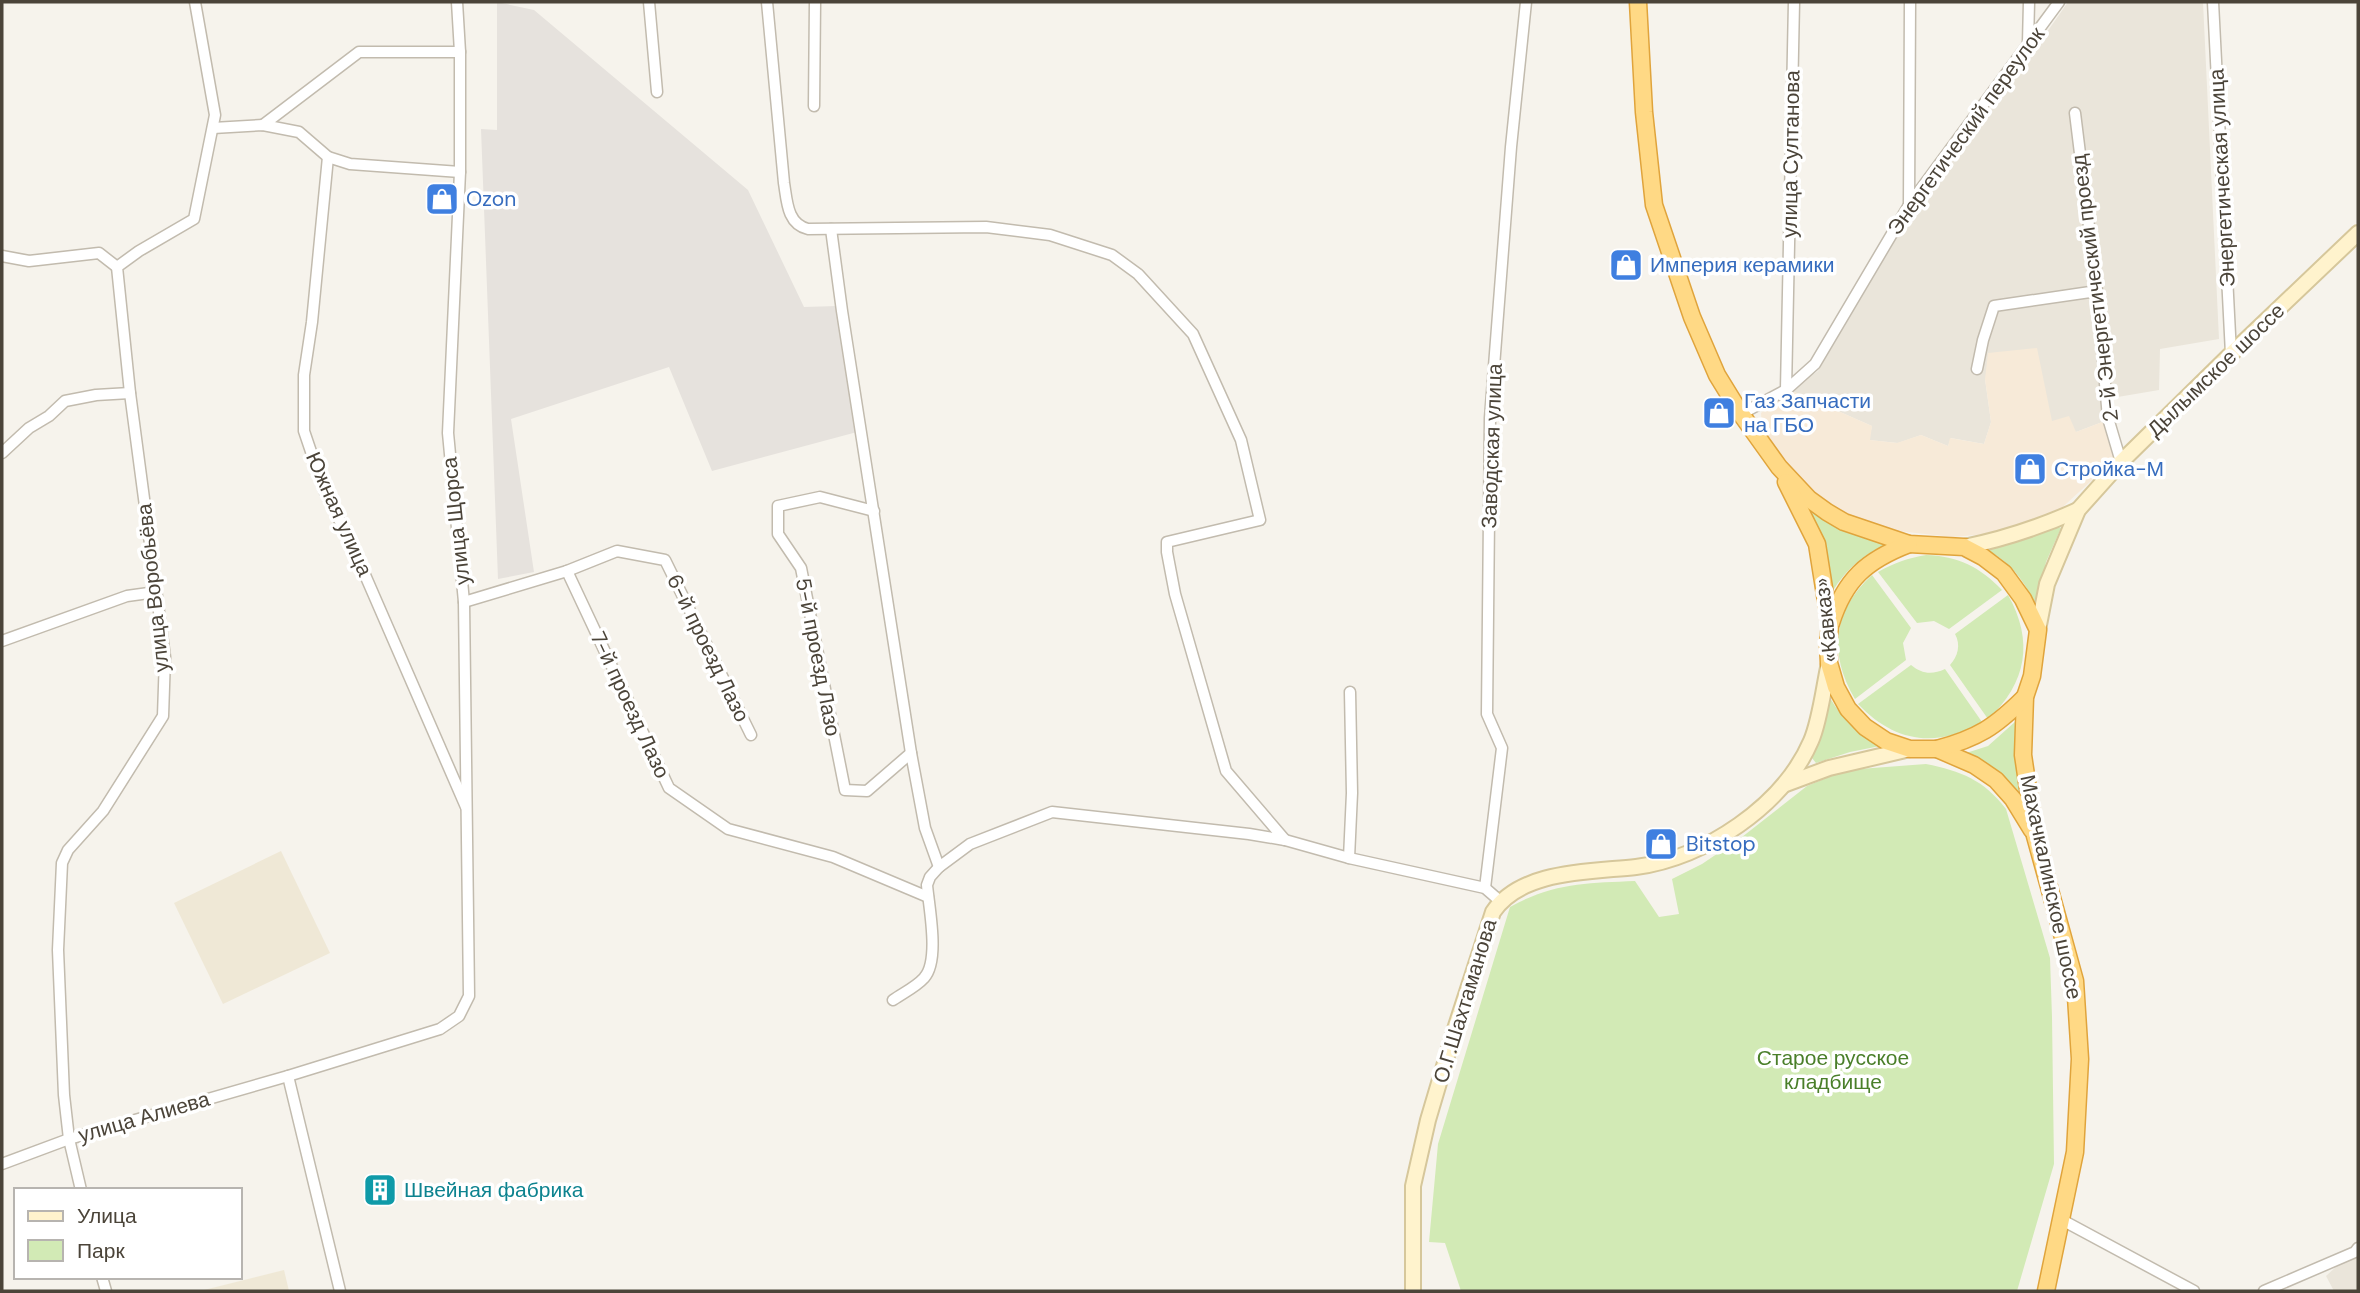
<svg xmlns="http://www.w3.org/2000/svg" width="2360" height="1293" viewBox="0 0 2360 1293" font-family="'DM Sans',sans-serif">
  <rect width="100%" height="100%" fill="#f6f3ec"/>
  <g fill="#eae5da">
    <polygon points="2068,2 2203,2 2219,339 2160,349 2159,390 2100,400 2105,421 2076,432 2052,422 1985,379 1991,422 1984,444 1951,438 1948,446 1921,435 1898,443 1869,440 1872,426 1790,390 1818,371 1911,213 2005,92"/>
    <polygon points="2358,1247 2358,1291 2334,1291 2326,1276"/>
  </g>
  <polygon fill="#f7ead8" points="2037,348 2052,421 2069,416 2076,432 2105,421 2115,459 2054,515 2007,532 1953,537 1879,529 1833,511 1809,491 1762,430 1761,413 1790,390 1872,426 1870,440 1897,443 1921,435 1948,446 1950,438 1984,444 1991,422 1985,379 1988,353"/>
  <polygon fill="#e6e2dd" points="497,2 534,10 748,190 804,307 837,306 857,432 712,471 669,367 511,419 534,572 498,579 481,129 497,130"/>
  <g fill="#efe8d6">
    <polygon points="281,851 330,953 223,1004 174,903"/>
    <polygon points="284,1270 289,1291 200,1291"/>
  </g>
  <g fill="#d2eab5">
    <path d="M1804,504l87,39c-26,9 -44,25 -59,49z"/>
    <path d="M2056,526l5,2 -15,34 -9,45c-12,-25 -27,-47 -53,-58l32,-7z"/>
    <path d="M1926,555c32,1 54,12 76,35l-53,39 -15,-8 -17,2 -39,-51c16,-9 30,-14 48,-17z"/>
    <path d="M1872,575l39,53 -8,15 3,17 -51,39c-27,-46 -22,-88 17,-124z"/>
    <path d="M2008,595c26,46 19,88 -20,124l-38,-54c8,-9 11,-20 5,-31z"/>
    <path d="M1911,665c11,9 21,10 34,4l37,53c-46,27 -88,20 -124,-18z"/>
    <path d="M1830,698c13,22 28,36 50,48l-30,6 -34,11 -4,-5 12,-35z"/>
    <polygon points="2016,721 2015,747 2024,802 1963,754 1988,746"/>
    <path d="M1926,764c35,7 58,16 80,45l44,149 2,59 2,147 -37,127h-556l-16,-48 -16,-1 9,-98 72,-237c43,-24 77,-24 125,-26l24,36 20,-3 -7,-35 30,-15 40,-27 65,-51 39,-16z"/>
  </g>
  <g fill="none" stroke-linecap="round" stroke-linejoin="round">
    <defs>
      <g id="minor">
        <polyline points="649,2 657,92"/>
        <path d="M767,2l17,181c3,18 3,41 24,46l178,-2 64,8 62,20 26,19 55,60 48,106 19,80 -93,22v10l8,42 51,177 59,69"/>
        <polyline points="2213,2 2231,354"/>
        <polyline points="2028,43 2029,2"/>
        <polyline points="814,106 815,2"/>
        <polyline points="2075,113 2097,291 2108,418 2121,462"/>
        <polyline points="263,125 359,52 460,52"/>
        <polyline points="213,128 263,125 299,132 328,157 350,164 460,172"/>
        <polyline points="328,157 312,322 304,375 304,431 324,490 352,545 466,807"/>
        <polyline points="1909,204 1910,2"/>
        <polyline points="831,229 842,311 911,753 925,828 939,867"/>
        <polyline points="2,256 29,261 99,253 117,267"/>
        <polyline points="1977,369 1983,340 1994,306 2097,291"/>
        <polyline points="1786,390 1794,2"/>
        <polyline points="1741,414 1786,390 1815,364 1909,205 2059,2"/>
        <polyline points="2,453 29,428 49,416 65,401 96,395 130,393"/>
        <polyline points="874,511 820,497 778,506 778,534 801,568 845,790 867,791 911,753"/>
        <polyline points="464,602 567,571"/>
        <polyline points="2,641 127,596 156,592"/>
        <polyline points="751,735 665,560 617,551 567,571 669,788 728,829 833,857 928,897"/>
        <polyline points="1349,858 1352,793 1350,692"/>
        <polyline points="1485,888 1502,748 1487,714 1490,418 1511,147 1526,2"/>
        <path d="M893,1000c10,-7 23,-13 31,-22 16,-17 5,-70 3,-93l3,-8 9,-10 31,-23 82,-32 197,22 36,6 64,18 136,30 15,13"/>
        <polyline points="288,1076 340,1291"/>
        <polyline points="2,1164 69,1139 288,1076 440,1029 459,1016 469,996 464,602 448,433 460,172 460,52 457,2"/>
        <polyline points="81,1190 69,1139 64,1095 58,950 62,863 68,850 103,811 163,716 165,657 130,393 117,267 139,251 194,219 215,115 195,2"/>
        <polyline points="2062,1220 2194,1291"/>
        <polyline points="102,1277 106,1291"/>
        <polyline points="2264,1291 2355,1252 2358,1248"/>
      </g>
      <g id="secondary">
        <path d="M1964,547c40,-8 76,-20 114,-37"/>
        <polyline points="2038,630 2047,584 2078,510 2121,462 2231,354 2358,233"/>
        <polyline points="1786,784 1829,768 1910,749"/>
        <path d="M1413,1291v-105l15,-66 27,-91 38,-117c28,-42 97,-40 143,-45 69,-9 147,-61 175,-126 9,-20 13,-56 18,-78"/>
      </g>
      <g id="trunk">
        <polyline points="1638,2 1644,112 1654,205 1692,317 1717,375 1741,414 1779,467 1809,499 1827,512 1844,522 1909,544 1964,547 1983,557 2004,573 2023,599 2038,630 2032,676 2025,697 2023,755 2035,836 2075,981 2080,1059 2075,1152 2046,1291"/>
        <polyline points="1786,482 1817,544 1830,626 1828,644 1829,663 1836,687 1848,709 1865,727 1886,741 1910,749 1937,749 1974,765 1996,780 2013,799 2032,830"/>
        <path d="M1831,623c14,-44 36,-63 78,-79"/>
        <path d="M1937,749c41,-11 58,-22 88,-52"/>
      </g>
    </defs>
    <use href="#minor" stroke="#c2bbae" stroke-width="13"/>
    <use href="#secondary" stroke="#d6c79b" stroke-width="18"/>
    <use href="#trunk" stroke="#e0a43c" stroke-width="19"/>
    <use href="#minor" stroke="#fff" stroke-width="10"/>
    <use href="#secondary" stroke="#fff3cd" stroke-width="14"/>
    <use href="#trunk" stroke="#ffd985" stroke-width="16"/>
  </g>
  <defs>
    <symbol id="shop-square" viewBox="-11 -11 22 22"><rect x="-9" y="-9" width="18" height="18" rx="4" fill="#3f7fe0" stroke="#fff"/><path d="M-5-2.5h2.3a2.7 3.5 0 0 1 5.4 0H5L5.5 6h-11ZM-1.5-2.5h3a1.5 2.3 0 0 0-3 0Z" fill="#fff"/></symbol>
    <symbol id="building-square" viewBox="-11 -11 22 22"><rect x="-9" y="-9" width="18" height="18" rx="4" fill="#0f9aa8" stroke="#fff"/><path d="M-4-6H4V6H1V3H-1V6H-4ZM-2.5-4.3h1.7v1.8h-1.7ZM.8-4.3h1.7v1.8H.8ZM-2.5-1h1.7V.8h-1.7ZM.8-1h1.7V.8H.8Z" fill="#fff"/></symbol>
  </defs>
  <g fill-rule="evenodd">
    <use href="#shop-square" x="423" y="180" width="38" height="38"/>
    <use href="#shop-square" x="1607" y="246" width="38" height="38"/>
    <use href="#shop-square" x="1700" y="394" width="38" height="38"/>
    <use href="#shop-square" x="2011" y="450" width="38" height="38"/>
    <use href="#shop-square" x="1642" y="825" width="38" height="38"/>
    <use href="#building-square" x="361" y="1171" width="38" height="38"/>
  </g>
  <g text-anchor="middle" stroke-width="7" stroke-linejoin="round" paint-order="stroke">
    <g font-size="21" fill="#4b4439" stroke="#fff">
      <text transform="translate(1966 131) rotate(-54)" y="7">Энергетический переулок</text>
      <text transform="translate(1791 154) rotate(-89)" y="7">улица Султанова</text>
      <text transform="translate(2222 178) rotate(-93)" y="7">Энергетическая улица</text>
      <text transform="translate(2095 288) rotate(-97)" y="7">2-й Энергетический проезд</text>
      <text transform="translate(2216 370) rotate(-44)" y="7">Дылымское шоссе</text>
      <text transform="translate(1492 446) rotate(-88)" y="7">Заводская улица</text>
      <text transform="translate(339 514) rotate(66)" y="7">Южная улица</text>
      <text transform="translate(456 521) rotate(-96)" y="7">улица Щорса</text>
      <text transform="translate(153 588) rotate(-96)" y="7">улица Воробьёва</text>
      <text transform="translate(1826 620) rotate(-96)" y="7">«Кавказ»</text>
      <text transform="translate(708 648) rotate(64)" y="7">6-й проезд Лазо</text>
      <text transform="translate(818 657) rotate(79)" y="7">5-й проезд Лазо</text>
      <text transform="translate(630 705) rotate(65)" y="7">7-й проезд Лазо</text>
      <text transform="translate(2051 887) rotate(78)" y="7">Махачкалинское шоссе</text>
      <text transform="translate(1465 1001) rotate(-73)" y="7">О.Г.Шахтаманова</text>
      <text transform="translate(144 1117) rotate(-16)" y="7">улица Алиева</text>
    </g>
    <g font-size="21" fill="#366cbe" stroke="#fff" text-anchor="start">
      <text x="466" y="206">Ozon</text>
      <text x="1650" y="272">Империя керамики</text>
      <text x="1744" y="408">Газ Запчасти<tspan x="1744" dy="24">на ГБО</tspan></text>
      <text x="2054" y="476">Стройка-М</text>
      <text x="1686" y="851">Bitstop</text>
    </g>
    <g font-size="21" fill="#4a7f2a" stroke="#fff">
      <text x="1833" y="1065">Старое русское<tspan x="1833" dy="24">кладбище</tspan></text>
    </g>
    <g font-size="21" fill="#0d838f" stroke="#fff" text-anchor="start">
      <text x="404" y="1197">Швейная фабрика</text>
    </g>
  </g>
  <rect width="2360" height="1293" fill="none" stroke="#4b4439" stroke-width="7"/>
  <rect x="14" y="1188" width="228" height="91" fill="#ffffff" stroke="#b7b4b0" stroke-width="2"/>
  <rect x="28" y="1211" width="35" height="10" fill="#fff3cd" stroke="#b7b4b0" stroke-width="2"/>
  <text x="77" y="1223" font-size="21" fill="#4b4439">Улица</text>
  <rect x="28" y="1240" width="35" height="21" fill="#d2eab5" stroke="#b7b4b0" stroke-width="2"/>
  <text x="77" y="1258" font-size="21" fill="#4b4439">Парк</text>
</svg>
